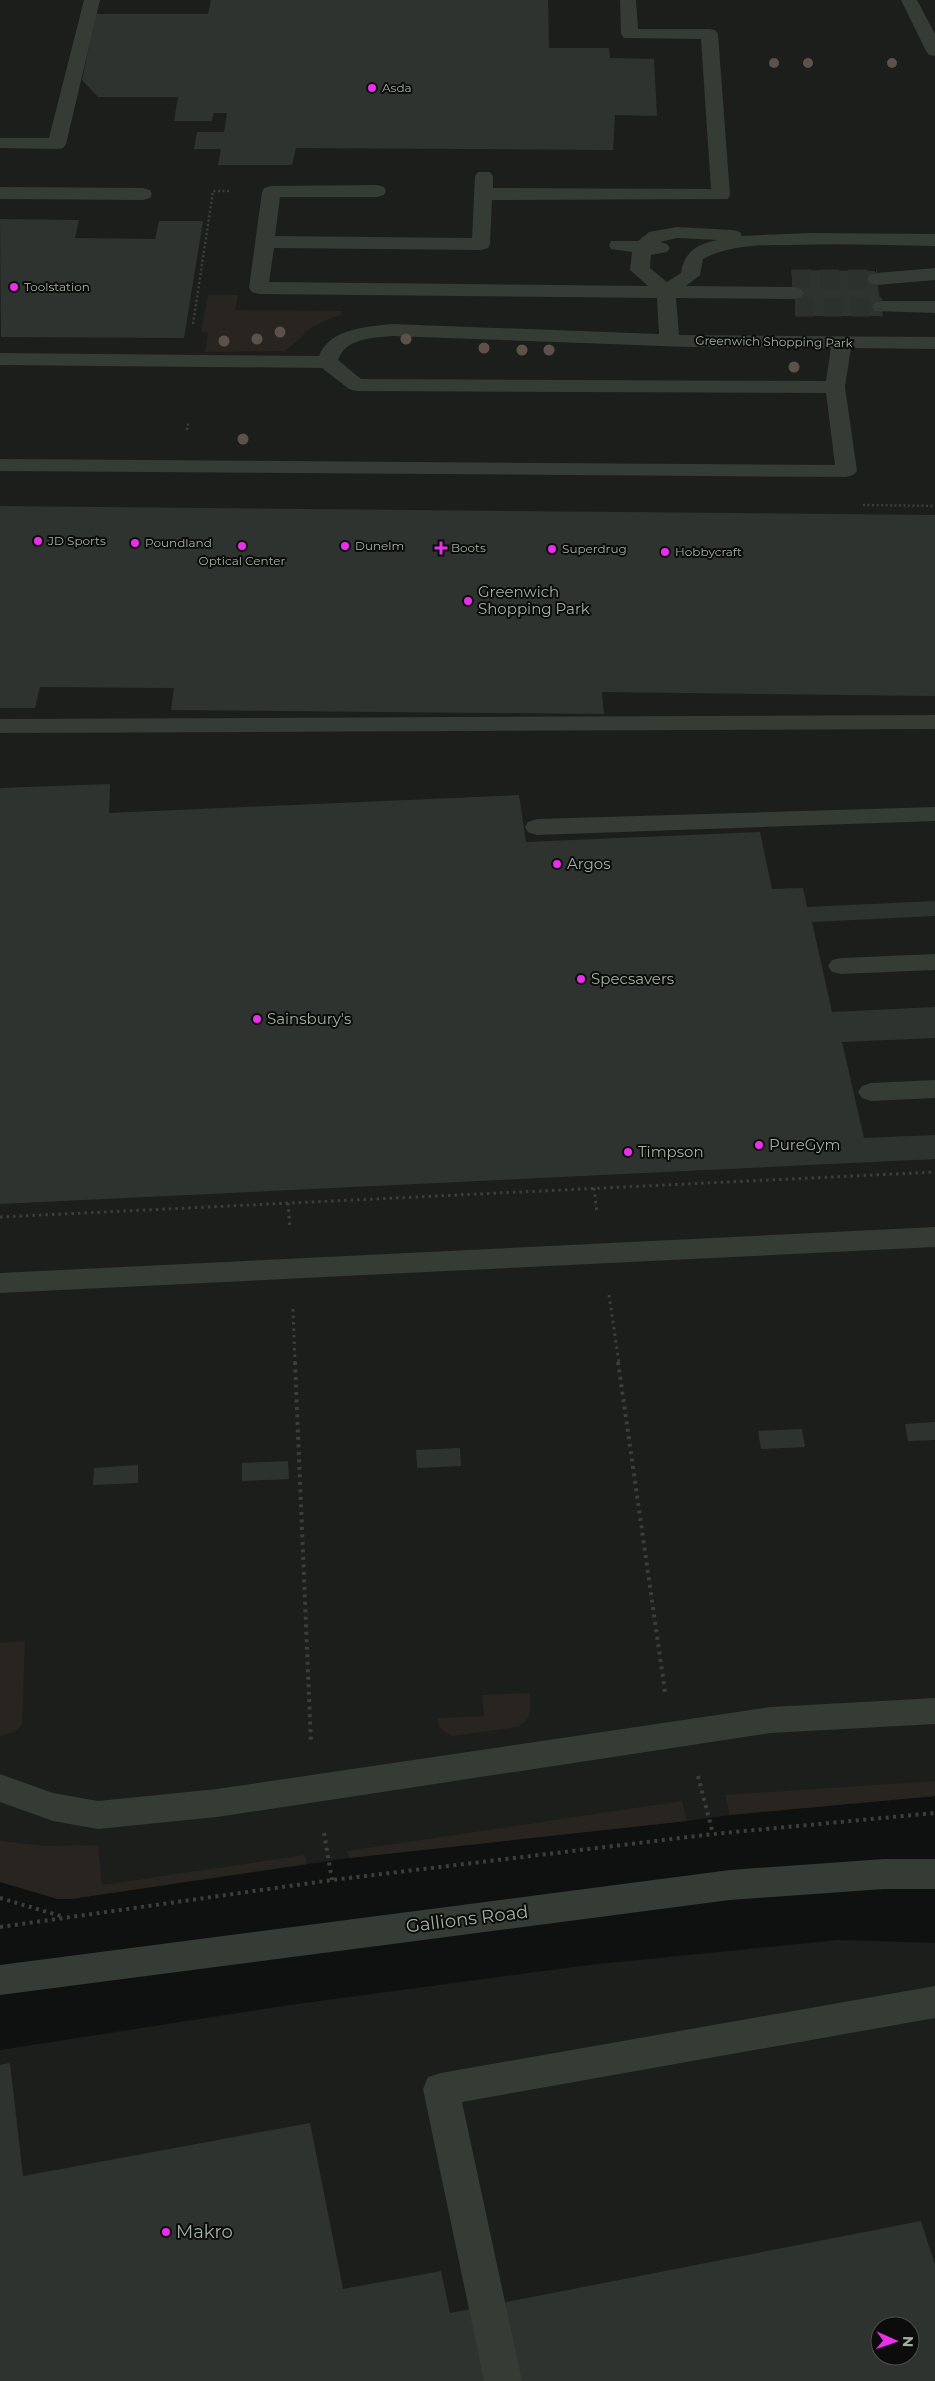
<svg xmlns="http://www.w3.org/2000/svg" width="935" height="2381" viewBox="0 0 935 2381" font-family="Montserrat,sans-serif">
  <rect width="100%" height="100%" fill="#0f1110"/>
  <g fill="#1c1e1c" fill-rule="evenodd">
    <polygon points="0,0 935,0 935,1796 730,1815 687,1821 349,1858 71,1899 58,1899 0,1882"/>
    <path d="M838,1940l97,3v438h-935v-331l290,-45 299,-40zM880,2326h30v30h-30z"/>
  </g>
  <g fill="#282420">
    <path d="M208,295h30l-3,15 107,1 -1,4c-13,4 -26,9 -36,18 -7,7 -12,13 -21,18l-79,1 3,-19 -7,-1z"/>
    <polygon points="25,1641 22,1724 15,1732 0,1736 0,1643"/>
    <path d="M530,1693c1,15 3,25 -12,34l-65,9c-10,-4 -14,-8 -16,-18l47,-2 -2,-21z"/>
    <polygon points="935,1781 935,1796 730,1815 725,1795"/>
    <polygon points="682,1801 687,1821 349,1858 347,1851"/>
    <polygon points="0,1841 46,1846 98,1845 102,1885 305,1855 307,1864 71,1899 58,1899 0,1882"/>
  </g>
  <g fill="#2f3330" fill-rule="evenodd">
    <polygon points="211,0 548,0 549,48 609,48 610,58 654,59 657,116 615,115 613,150 296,148 292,165 218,165 221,149 194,149 197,132 224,132 227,113 214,113 212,121 174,121 178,97 98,97 82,80 96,14 208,14"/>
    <polygon points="0,219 79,220 75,238 155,239 159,221 203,221 184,338 1,337"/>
    <polygon points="791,270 875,271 883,316 797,316"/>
    <polygon points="0,506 935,515 935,696 602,692 604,714 171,710 174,688 40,687 35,708 0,708"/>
    <polygon points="110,784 109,813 519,795 526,842 760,832 772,889 803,888 807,907 935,901 935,916 812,922 832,1012 935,1007 935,1038 842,1042 864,1138 935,1135 935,1159 0,1204 0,788"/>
    <polygon points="935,1422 935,1440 908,1441 905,1424"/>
    <polygon points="802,1429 805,1447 761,1449 758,1431"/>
    <polygon points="460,1448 461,1466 417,1468 416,1450"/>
    <polygon points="288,1461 289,1479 242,1481 242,1463"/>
    <polygon points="138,1465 138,1483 93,1485 94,1468"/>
    <path d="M10,2063l13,113 287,-53 33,166 98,-18 9,42 471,-92 14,44v116h-935v-316zM880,2326h30v30h-30z"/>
  </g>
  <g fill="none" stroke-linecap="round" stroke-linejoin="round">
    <g stroke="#2c312d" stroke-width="19" stroke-dasharray="19 9" stroke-linecap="butt">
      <polyline points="792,279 877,279"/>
      <polyline points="795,307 882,307"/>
    </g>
    <g stroke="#393f39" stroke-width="2.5" stroke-dasharray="2 2.5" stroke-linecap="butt">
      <polyline points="193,324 213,191 230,191"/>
      <polyline points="187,430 188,423"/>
      <polyline points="863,505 935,506"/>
    </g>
    <g stroke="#393f39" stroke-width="3" stroke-dasharray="2.5 4" stroke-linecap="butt">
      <polyline points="594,1188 597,1213"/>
      <polyline points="288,1203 290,1229"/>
      <polyline points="0,1217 935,1172"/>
      <polyline points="609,1295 619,1363"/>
      <polyline points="293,1309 295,1363"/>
    </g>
    <g stroke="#393f39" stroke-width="4" stroke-dasharray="3 4.5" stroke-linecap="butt">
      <polyline points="295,1362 311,1744"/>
      <polyline points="618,1362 665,1692"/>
      <polyline points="698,1776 713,1834"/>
      <polyline points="324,1833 332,1880"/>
      <polyline points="0,1898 64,1917"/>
      <polyline points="0,1927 332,1880 713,1834 935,1813"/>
    </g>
    <g fill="#353b35" fill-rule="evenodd">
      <polygon points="84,0 100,0 66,144 63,148 57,149 0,148 0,138 49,138"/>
      <path d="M620,0h16l2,29h71l6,1 3,4 12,161 -2,4 -236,1 -2,44 -2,4 -7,2 -207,-2 -5,34 379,4 -18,-16 2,-18 -21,-3 -2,-4 2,-4h27l11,-9 28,-5 56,3 7,2 2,4 68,-3 125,1v12c-49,-1 -97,-3 -146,-1 -28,0 -60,0 -86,14l-3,16 -14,11 108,1 7,2 3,4 -3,4 -7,2 -118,-1 3,37 256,2v12l-84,-1 -6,39 12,84 -4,4 -7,2 -846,-6v-12l835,6 -9,-72 -470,-2 -7,-2 -27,-21 -322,-3v-12l319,3c11,-28 48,-29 73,-32l267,10 -2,-36 -398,-4 -7,-2 -3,-4 13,-96 2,-4 7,-2 106,-1 7,2 2,4 -2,4 -7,2h-97l-5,39 197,2 3,-62 3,-4h12l3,4v12l218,1 -10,-150 -77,-1 -3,-4zM677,238l41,2c-20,4 -34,11 -37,33l-14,9 -17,-14 1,-13 16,-3 3,-4 -3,-4 -7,-2zM392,336l297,11 142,1 -5,33 -465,-2 -23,-19c8,-22 34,-22 54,-24z"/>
      <polygon points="901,0 917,0 935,34 935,56 929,55 926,51"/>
      <polygon points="0,187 143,188 150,190 152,194 150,198 143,200 0,199"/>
      <polygon points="935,268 935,280 877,285 870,283 867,279 870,275 877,273"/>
      <polygon points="882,301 935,301 935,313 875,311 872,307 875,303"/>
      <polygon points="935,715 935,729 0,733 0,719"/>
      <polygon points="935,807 935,821 537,835 528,832 525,827 528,822 537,819"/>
      <polygon points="935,954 935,970 841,974 832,972 828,966 832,960 841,958"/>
      <polygon points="935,1080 935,1098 871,1101 862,1098 858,1092 862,1086 871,1083"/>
      <polygon points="935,1227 935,1247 0,1293 0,1273"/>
      <polygon points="935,1698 935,1724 771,1733 217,1817 98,1829 53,1821 0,1802 0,1774 53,1793 98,1801 217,1789 771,1707"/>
      <polygon points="884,1859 935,1859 935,1889 884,1889 730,1900 0,1995 0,1965 730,1870"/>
      <polygon points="935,1986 935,2018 462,2102 522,2381 484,2381 423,2089 428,2077 441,2073"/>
    </g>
  </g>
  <g fill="#5d5149">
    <circle cx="774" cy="63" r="5"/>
    <circle cx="808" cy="63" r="5"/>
    <circle cx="892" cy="63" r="5"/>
    <circle cx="280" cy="332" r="5.5"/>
    <circle cx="257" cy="339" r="5.5"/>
    <circle cx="406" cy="339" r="5.5"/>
    <circle cx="224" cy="341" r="5.5"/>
    <circle cx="484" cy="348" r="5.5"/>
    <circle cx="522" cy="350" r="5.5"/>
    <circle cx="549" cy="350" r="5.5"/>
    <circle cx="794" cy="367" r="5.5"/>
    <circle cx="243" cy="439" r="5.5"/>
  </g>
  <g fill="#e92fea" stroke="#0b0c0b" stroke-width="2">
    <circle cx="372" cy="88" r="5"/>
    <circle cx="14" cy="287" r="5"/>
    <circle cx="38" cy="541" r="5"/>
    <circle cx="135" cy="543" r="5"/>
    <circle cx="242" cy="546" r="5"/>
    <circle cx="345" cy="546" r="5"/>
    <path d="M438.5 540.5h5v5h5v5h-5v5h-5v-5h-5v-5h5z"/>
    <circle cx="552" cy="549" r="5"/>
    <circle cx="665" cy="552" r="5"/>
    <circle cx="468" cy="601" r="5"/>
    <circle cx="557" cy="864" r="5"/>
    <circle cx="581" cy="979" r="5"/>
    <circle cx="257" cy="1019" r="5"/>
    <circle cx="759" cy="1145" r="5"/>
    <circle cx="628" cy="1152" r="5"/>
    <circle cx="166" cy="2232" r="5"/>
  </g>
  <g text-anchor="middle" stroke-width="4" stroke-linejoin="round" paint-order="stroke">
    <g font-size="12" fill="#a1b1a1" stroke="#0b0c0b" text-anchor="start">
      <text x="382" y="92">Asda</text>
      <text x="24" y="291">Toolstation</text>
      <text x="48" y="545">JD Sports</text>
      <text x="145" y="547">Poundland</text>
      <text x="355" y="550">Dunelm</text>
      <text x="451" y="552">Boots</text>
      <text x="562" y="553">Superdrug</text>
      <text x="675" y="556">Hobbycraft</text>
      <text x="242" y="565" text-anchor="middle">Optical Center</text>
    </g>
    <g font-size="12" fill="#a1b1a1" stroke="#0b0c0b">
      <text transform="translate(774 342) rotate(1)" y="4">Greenwich Shopping Park</text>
    </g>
    <g font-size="15" fill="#a1b1a1" stroke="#0b0c0b" text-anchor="start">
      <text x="478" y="597">Greenwich<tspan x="478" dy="17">Shopping Park</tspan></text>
      <text x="567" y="869">Argos</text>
      <text x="591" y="984">Specsavers</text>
      <text x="267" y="1024">Sainsbury's</text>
      <text x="769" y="1150">PureGym</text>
      <text x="638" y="1157">Timpson</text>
    </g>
    <g font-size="18" fill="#a1b1a1" stroke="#0b0c0b">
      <text transform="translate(467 1919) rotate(-7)" y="6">Gallions Road</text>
    </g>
    <g font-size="18" fill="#a1b1a1" stroke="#0b0c0b" text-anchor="start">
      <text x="176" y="2238">Makro</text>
    </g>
  </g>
  <g transform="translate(895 2341) rotate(92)"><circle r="24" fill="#0b0c0b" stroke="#474e47"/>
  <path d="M0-4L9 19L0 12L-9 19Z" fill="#e92fea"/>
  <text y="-8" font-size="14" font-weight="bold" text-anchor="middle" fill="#a1b1a1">N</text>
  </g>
</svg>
